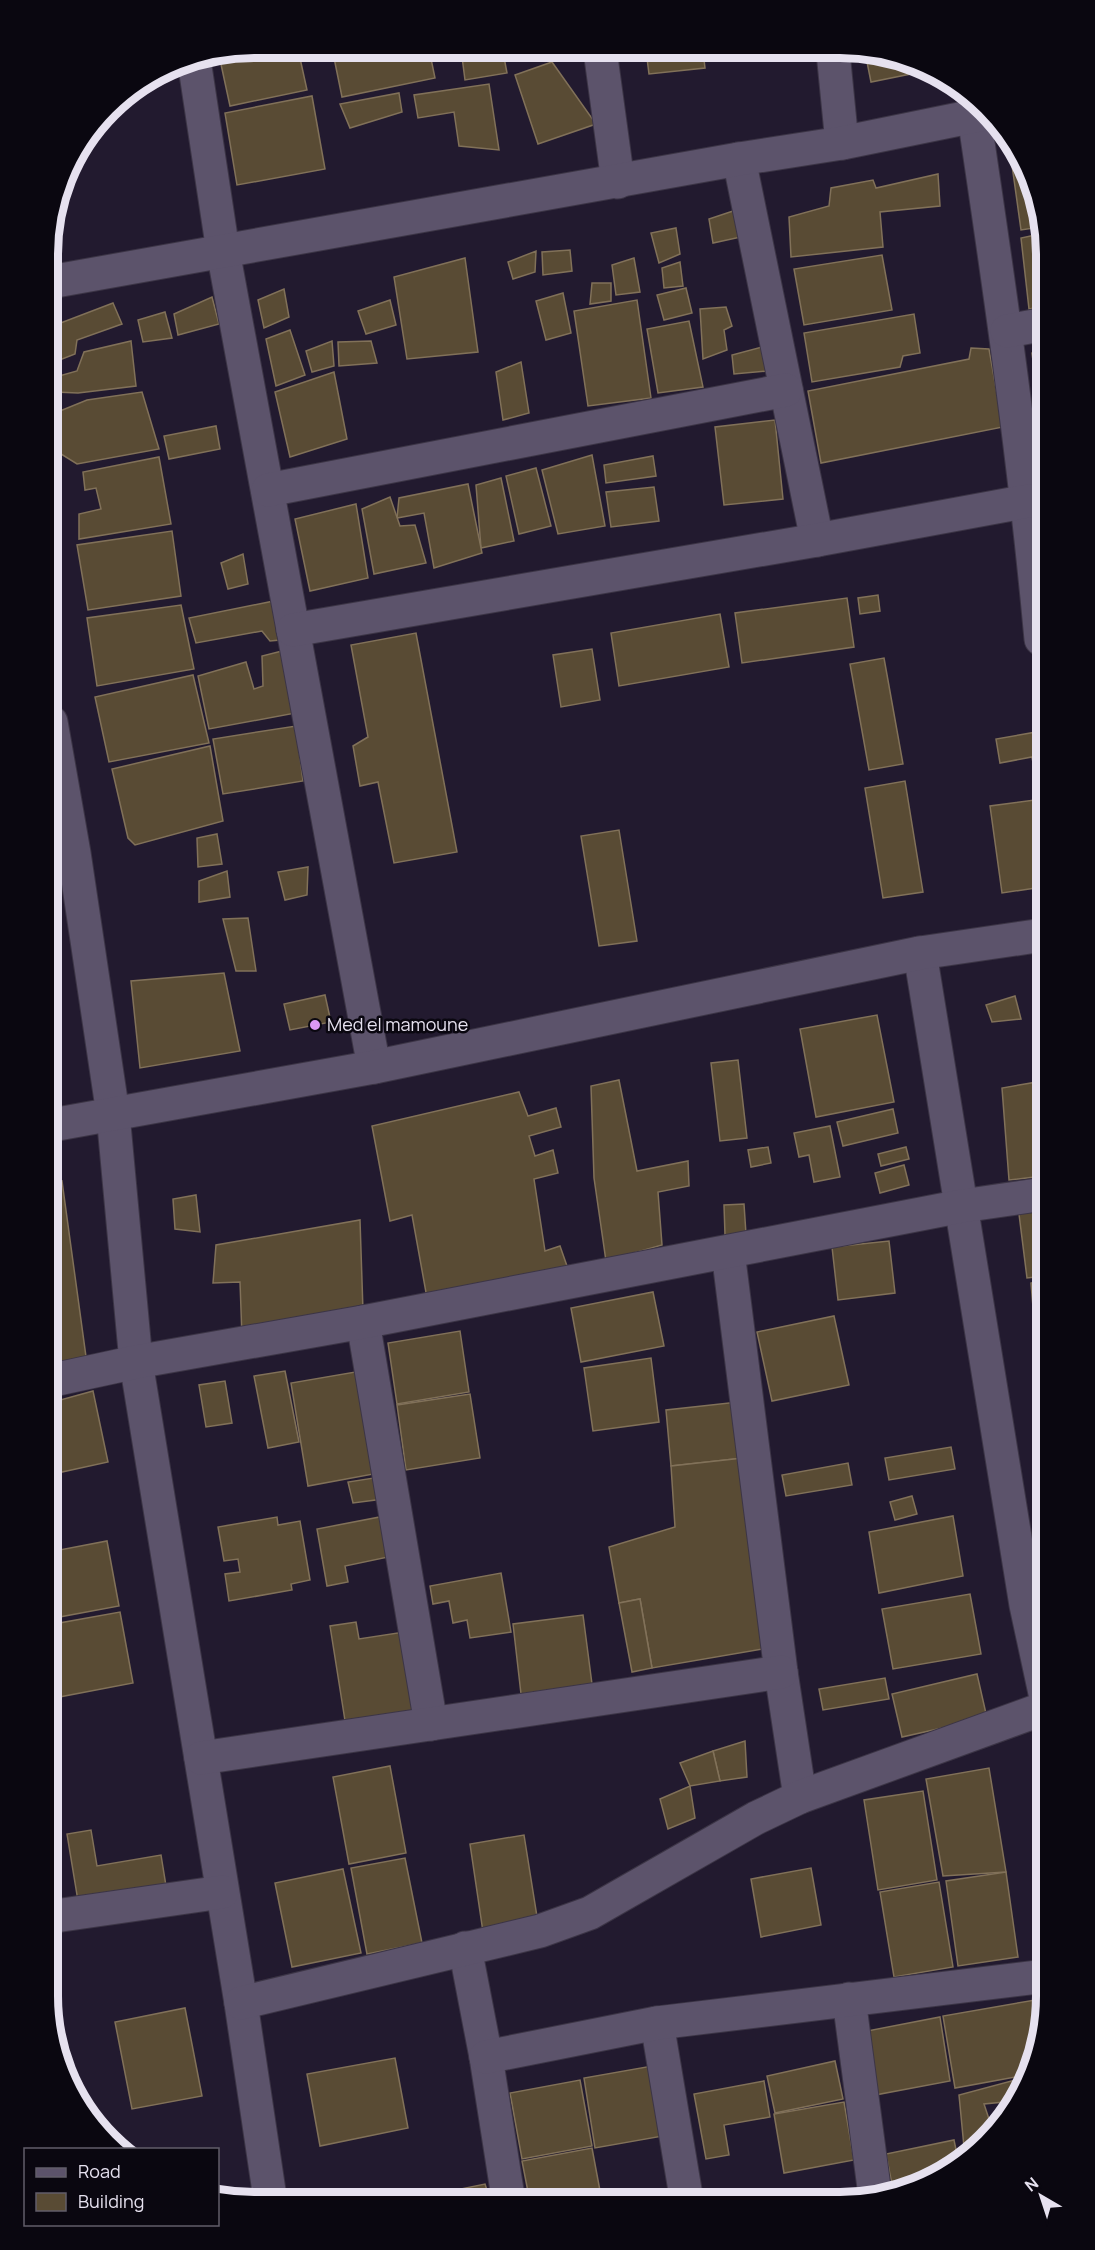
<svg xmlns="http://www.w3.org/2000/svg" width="1095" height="2250" viewBox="0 0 1095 2250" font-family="Manrope,sans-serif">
  <rect width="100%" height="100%" fill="#221a2f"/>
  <g fill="#594b34" stroke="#817159" stroke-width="1.5">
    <polygon points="254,48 298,49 307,90 230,106 219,55"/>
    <polygon points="332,48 429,49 435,78 342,97"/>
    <polygon points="461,49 513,50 503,52 507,73 465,80"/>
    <polygon points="646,50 703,51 705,68 649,74"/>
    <polygon points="865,52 881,52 921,72 871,82"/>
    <polygon points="181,62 183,73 150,79 176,64"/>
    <polygon points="552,62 596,124 538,144 515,75"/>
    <polygon points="489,84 499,150 459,146 454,112 418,118 414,95"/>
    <polygon points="399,93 402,112 350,128 340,104"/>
    <polygon points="312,96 325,169 237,185 225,113"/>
    <polygon points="1021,156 1040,200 1040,227 1021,230 1011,158"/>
    <polygon points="938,174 940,206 880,212 883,247 791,257 789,217 829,206 831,188 873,180 876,188"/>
    <polygon points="736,210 741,237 713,243 709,219"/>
    <polygon points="676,228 680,254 659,263 651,233"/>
    <polygon points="1040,234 1040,307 1029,309 1021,238"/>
    <polygon points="570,250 572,271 543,275 542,252"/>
    <polygon points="536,251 535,272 513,279 508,262"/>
    <polygon points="882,255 892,310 804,325 794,269"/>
    <polygon points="465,258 478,352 407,359 394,277"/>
    <polygon points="634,258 640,292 616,295 612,265"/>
    <polygon points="680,262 683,286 664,288 662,268"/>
    <polygon points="592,283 611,283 611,301 590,304"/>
    <polygon points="686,288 692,313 664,320 657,295"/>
    <polygon points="284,289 289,317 264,328 258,300"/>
    <polygon points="563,293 571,333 546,340 536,301"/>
    <polygon points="212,297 219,324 178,335 174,314"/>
    <polygon points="390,300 396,325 366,334 358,311"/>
    <polygon points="637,300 651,398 588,406 574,311"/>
    <polygon points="113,303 122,324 77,340 75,354 52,363 50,353 50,327"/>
    <polygon points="726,307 732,326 724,330 727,350 703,359 700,309"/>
    <polygon points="165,312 172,338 143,342 138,320"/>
    <polygon points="914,314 920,353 903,356 900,367 812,382 804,333"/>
    <polygon points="689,321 703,387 658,393 647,329"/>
    <polygon points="290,330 305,375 276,386 266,339"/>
    <polygon points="131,341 136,386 78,393 55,392 52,378 77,371 84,352"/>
    <polygon points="332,341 334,366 312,372 306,351"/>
    <polygon points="371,341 377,363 339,366 338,342"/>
    <polygon points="766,346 768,371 734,374 732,355"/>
    <polygon points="971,348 989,349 1003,427 821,463 808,391 969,359"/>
    <polygon points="1040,351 1041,415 1040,415 1032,353"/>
    <polygon points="521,362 529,413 503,420 496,372"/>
    <polygon points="334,372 347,439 290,457 275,392"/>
    <polygon points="142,392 159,449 77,464 53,449 50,415 87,400"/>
    <polygon points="775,420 783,499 724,505 715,427"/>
    <polygon points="216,426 220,449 169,459 164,436"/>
    <polygon points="592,455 605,526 558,534 542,470"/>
    <polygon points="653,456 656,476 606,483 604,465"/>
    <polygon points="159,457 171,524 79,539 79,514 101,509 96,488 85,490 83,472"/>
    <polygon points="536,468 551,526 519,534 506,476"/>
    <polygon points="501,478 514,541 481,548 476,485"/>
    <polygon points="468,484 482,553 434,568 424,513 397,518 399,498"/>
    <polygon points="654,487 659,521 611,527 606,492"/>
    <polygon points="390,497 400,526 415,525 426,563 374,574 362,509"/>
    <polygon points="356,504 368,578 310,591 295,519"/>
    <polygon points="172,531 181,596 88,610 77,545"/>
    <polygon points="243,554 248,584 228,589 221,563"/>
    <polygon points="878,595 880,611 860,614 858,598"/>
    <polygon points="847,598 854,647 742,663 735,613"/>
    <polygon points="274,601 280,640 270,641 262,631 196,643 189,618"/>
    <polygon points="181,605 194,669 97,686 87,618"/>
    <polygon points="720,614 729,667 619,686 611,633"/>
    <polygon points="416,633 457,852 394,863 378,782 360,786 353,746 368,737 351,645"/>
    <polygon points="290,649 301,712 209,729 198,676 246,662 254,689 263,686 262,656"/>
    <polygon points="592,649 600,700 561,707 553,655"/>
    <polygon points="884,658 903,764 869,770 850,664"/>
    <polygon points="193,675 209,743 109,762 95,697"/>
    <polygon points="296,726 303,781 223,794 213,739"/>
    <polygon points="1042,731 1042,772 1035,774 1032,757 1000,763 996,739"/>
    <polygon points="210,746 223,821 135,845 128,838 112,769"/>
    <polygon points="905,781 923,892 883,898 865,788"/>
    <polygon points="1042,799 1042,887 1002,893 990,806"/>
    <polygon points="619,830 637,941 599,946 581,836"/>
    <polygon points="217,834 222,864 198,867 197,838"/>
    <polygon points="308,867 307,895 285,900 278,872"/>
    <polygon points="227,871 230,897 199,902 199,881"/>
    <polygon points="248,918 256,971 236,971 223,919"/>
    <polygon points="224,973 240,1051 140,1068 131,981"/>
    <polygon points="325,995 331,1022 290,1030 284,1004"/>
    <polygon points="1015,996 1021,1019 992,1022 986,1005"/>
    <polygon points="877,1015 894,1102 816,1117 800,1029"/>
    <polygon points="738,1060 747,1138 720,1141 711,1063"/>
    <polygon points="619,1080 637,1171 688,1161 689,1186 658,1192 662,1245 606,1261 594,1178 591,1086"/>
    <polygon points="1043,1081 1043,1176 1009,1180 1002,1088"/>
    <polygon points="519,1092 528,1116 556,1108 561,1127 529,1136 535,1156 553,1150 558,1173 534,1179 545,1251 560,1246 567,1266 427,1298 412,1215 390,1221 372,1126"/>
    <polygon points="893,1109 898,1133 843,1146 837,1122"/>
    <polygon points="830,1126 840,1177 814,1182 809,1155 799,1157 794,1133"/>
    <polygon points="768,1147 771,1163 751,1167 748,1150"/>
    <polygon points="906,1147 909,1159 881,1166 878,1154"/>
    <polygon points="904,1165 909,1185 880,1193 875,1173"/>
    <polygon points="62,1181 87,1364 53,1370 53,1183"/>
    <polygon points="196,1195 200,1232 175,1229 173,1199"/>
    <polygon points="744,1204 746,1234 725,1235 724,1205"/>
    <polygon points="1044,1209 1044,1276 1027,1278 1019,1214"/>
    <polygon points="360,1220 363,1311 242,1337 240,1282 213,1283 216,1245"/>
    <polygon points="889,1241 895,1293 838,1300 832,1247"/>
    <polygon points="1044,1280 1044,1366 1038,1367 1031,1283"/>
    <polygon points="653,1292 664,1346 581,1362 571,1308"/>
    <polygon points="834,1316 849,1385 772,1401 757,1332"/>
    <polygon points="460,1331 469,1392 397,1404 388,1343"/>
    <polygon points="651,1358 659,1422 593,1431 584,1368"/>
    <polygon points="285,1371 299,1442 268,1448 254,1376"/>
    <polygon points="361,1371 379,1473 308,1486 291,1383"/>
    <polygon points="225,1381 232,1423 206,1427 199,1385"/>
    <polygon points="93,1391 108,1462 53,1474 53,1402"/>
    <polygon points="470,1394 480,1458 406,1470 397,1405"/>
    <polygon points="738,1402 743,1458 671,1466 666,1410"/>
    <polygon points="951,1447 955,1469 889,1480 885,1458"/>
    <polygon points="743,1458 769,1648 652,1668 640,1599 619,1603 609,1547 675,1527 671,1466"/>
    <polygon points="848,1463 852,1485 786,1496 782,1475"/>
    <polygon points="380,1477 383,1499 353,1503 348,1482"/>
    <polygon points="912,1496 917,1514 895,1520 890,1502"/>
    <polygon points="385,1516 393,1556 345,1566 348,1582 327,1586 317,1529"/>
    <polygon points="953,1516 963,1576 879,1593 869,1532"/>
    <polygon points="277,1517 278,1525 300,1521 310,1580 291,1584 292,1590 229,1601 225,1574 240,1572 238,1559 224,1561 218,1527"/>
    <polygon points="107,1541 119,1606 54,1618 54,1551"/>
    <polygon points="501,1573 511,1632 470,1638 467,1620 453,1623 449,1601 433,1604 430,1586"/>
    <polygon points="970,1594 981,1654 893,1669 882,1609"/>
    <polygon points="640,1599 652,1668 632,1672 619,1603"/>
    <polygon points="120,1612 133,1683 54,1698 54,1624"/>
    <polygon points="583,1615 592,1684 521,1694 513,1624"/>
    <polygon points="356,1622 359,1639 404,1632 417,1715 346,1727 330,1626"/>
    <polygon points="977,1674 987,1718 902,1737 892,1694"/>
    <polygon points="885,1678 889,1699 823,1710 819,1689"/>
    <polygon points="745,1741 747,1777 720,1781 713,1751"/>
    <polygon points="713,1751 720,1781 690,1786 680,1763"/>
    <polygon points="390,1766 406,1853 349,1864 333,1777"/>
    <polygon points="989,1768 1006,1872 943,1876 926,1779"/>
    <polygon points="690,1786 695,1818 668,1829 660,1799"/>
    <polygon points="923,1791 937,1880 878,1890 864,1800"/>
    <polygon points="91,1830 97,1866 161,1855 166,1886 78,1901 67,1834"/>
    <polygon points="524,1835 538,1923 483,1932 470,1844"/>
    <polygon points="405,1858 422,1943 367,1954 351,1868"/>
    <polygon points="811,1868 821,1925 761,1937 751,1879"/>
    <polygon points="343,1869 361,1953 292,1967 275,1883"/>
    <polygon points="1006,1872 1018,1957 958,1966 946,1881"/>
    <polygon points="939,1882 953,1967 894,1977 880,1892"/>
    <polygon points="1035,2000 1041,2034 1031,2074 955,2088 943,2016"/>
    <polygon points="185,2008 202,2096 132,2109 115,2022"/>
    <polygon points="940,2017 950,2081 875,2095 867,2031"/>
    <polygon points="395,2058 408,2128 320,2146 307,2074"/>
    <polygon points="835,2061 843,2099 775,2113 767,2076"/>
    <polygon points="652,2066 663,2136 595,2148 584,2078"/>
    <polygon points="1030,2076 1015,2101 984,2104 994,2134 979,2147 964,2147 959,2095"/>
    <polygon points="580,2080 592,2146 522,2159 510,2093"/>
    <polygon points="764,2081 770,2117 724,2125 729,2155 706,2159 694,2094"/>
    <polygon points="844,2102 854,2160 784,2173 774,2114"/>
    <polygon points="954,2140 959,2164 894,2195 886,2154"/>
    <polygon points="592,2148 601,2196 529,2197 522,2161"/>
    <polygon points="485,2184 489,2197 426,2197 426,2196"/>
  </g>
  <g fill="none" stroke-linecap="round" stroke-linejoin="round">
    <defs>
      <g id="minor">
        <polyline points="600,50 618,182"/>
        <polyline points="833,52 842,143"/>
        <polyline points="194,60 223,251 374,1067"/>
        <path d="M974,116c26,174 51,348 67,523"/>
        <polyline points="739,159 817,540"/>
        <polyline points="50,282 739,159 842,143 989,113"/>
        <polyline points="1007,331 1040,325"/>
        <polyline points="268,490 786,390"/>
        <polyline points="293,630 817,540 1028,501"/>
        <polyline points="51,722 74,853 113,1114 136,1362 241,2003 270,2198"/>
        <polyline points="920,953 1026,1605 1045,1693"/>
        <polyline points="52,1125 374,1067 920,953 1043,935"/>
        <polyline points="728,1252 781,1672 800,1797"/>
        <polyline points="363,1322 431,1724"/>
        <polyline points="53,1380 136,1362 363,1322 962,1206 1044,1194"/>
        <polyline points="201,1758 781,1672"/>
        <polyline points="55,1916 222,1892"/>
        <polyline points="465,1948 486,2057 508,2197"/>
        <polyline points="849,1999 875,2195"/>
        <polyline points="241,2003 540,1931 590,1913 756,1818 800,1797 1045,1708"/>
        <polyline points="657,2023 686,2196"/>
        <polyline points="486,2057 657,2023 1046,1976"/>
      </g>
    </defs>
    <use href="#minor" stroke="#3c3546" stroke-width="35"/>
    <use href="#minor" stroke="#5c536b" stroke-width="33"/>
  </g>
  <circle fill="#db99f5" stroke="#0a0710" stroke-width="2" cx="315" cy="1025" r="6"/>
  <g text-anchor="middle" stroke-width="5" stroke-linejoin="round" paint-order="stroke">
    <g font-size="18" fill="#e6e1ef" stroke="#0a0710" text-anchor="start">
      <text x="327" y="1031">Med el mamoune</text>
    </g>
  </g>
  <path d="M0 0H1095V2250H0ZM254 58H840A196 196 0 0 1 1036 254V1996A196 196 0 0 1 840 2192H254A196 196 0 0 1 58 1996V254A196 196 0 0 1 254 58Z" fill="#0a0710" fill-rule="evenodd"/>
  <path fill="none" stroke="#e6e1ef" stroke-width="8" d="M254 58H840A196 196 0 0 1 1036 254V1996A196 196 0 0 1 840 2192H254A196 196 0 0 1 58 1996V254A196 196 0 0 1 254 58Z"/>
  <rect x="24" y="2148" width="195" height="78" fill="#0a0710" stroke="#625e69" stroke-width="1.5"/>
  <rect x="36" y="2168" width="30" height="9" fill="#5c536b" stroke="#625e69" stroke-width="1.5"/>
  <text x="78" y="2178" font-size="18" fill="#e6e1ef">Road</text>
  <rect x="36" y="2193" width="30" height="18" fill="#594b34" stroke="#625e69" stroke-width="1.5"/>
  <text x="78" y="2208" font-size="18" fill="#e6e1ef">Building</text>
  <g transform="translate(1041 2196) rotate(321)" stroke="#0a0710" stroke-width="4.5" paint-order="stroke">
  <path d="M0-4.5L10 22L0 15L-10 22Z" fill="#e6e1ef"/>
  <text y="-9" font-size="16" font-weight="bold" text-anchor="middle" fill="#e6e1ef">N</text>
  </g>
</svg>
